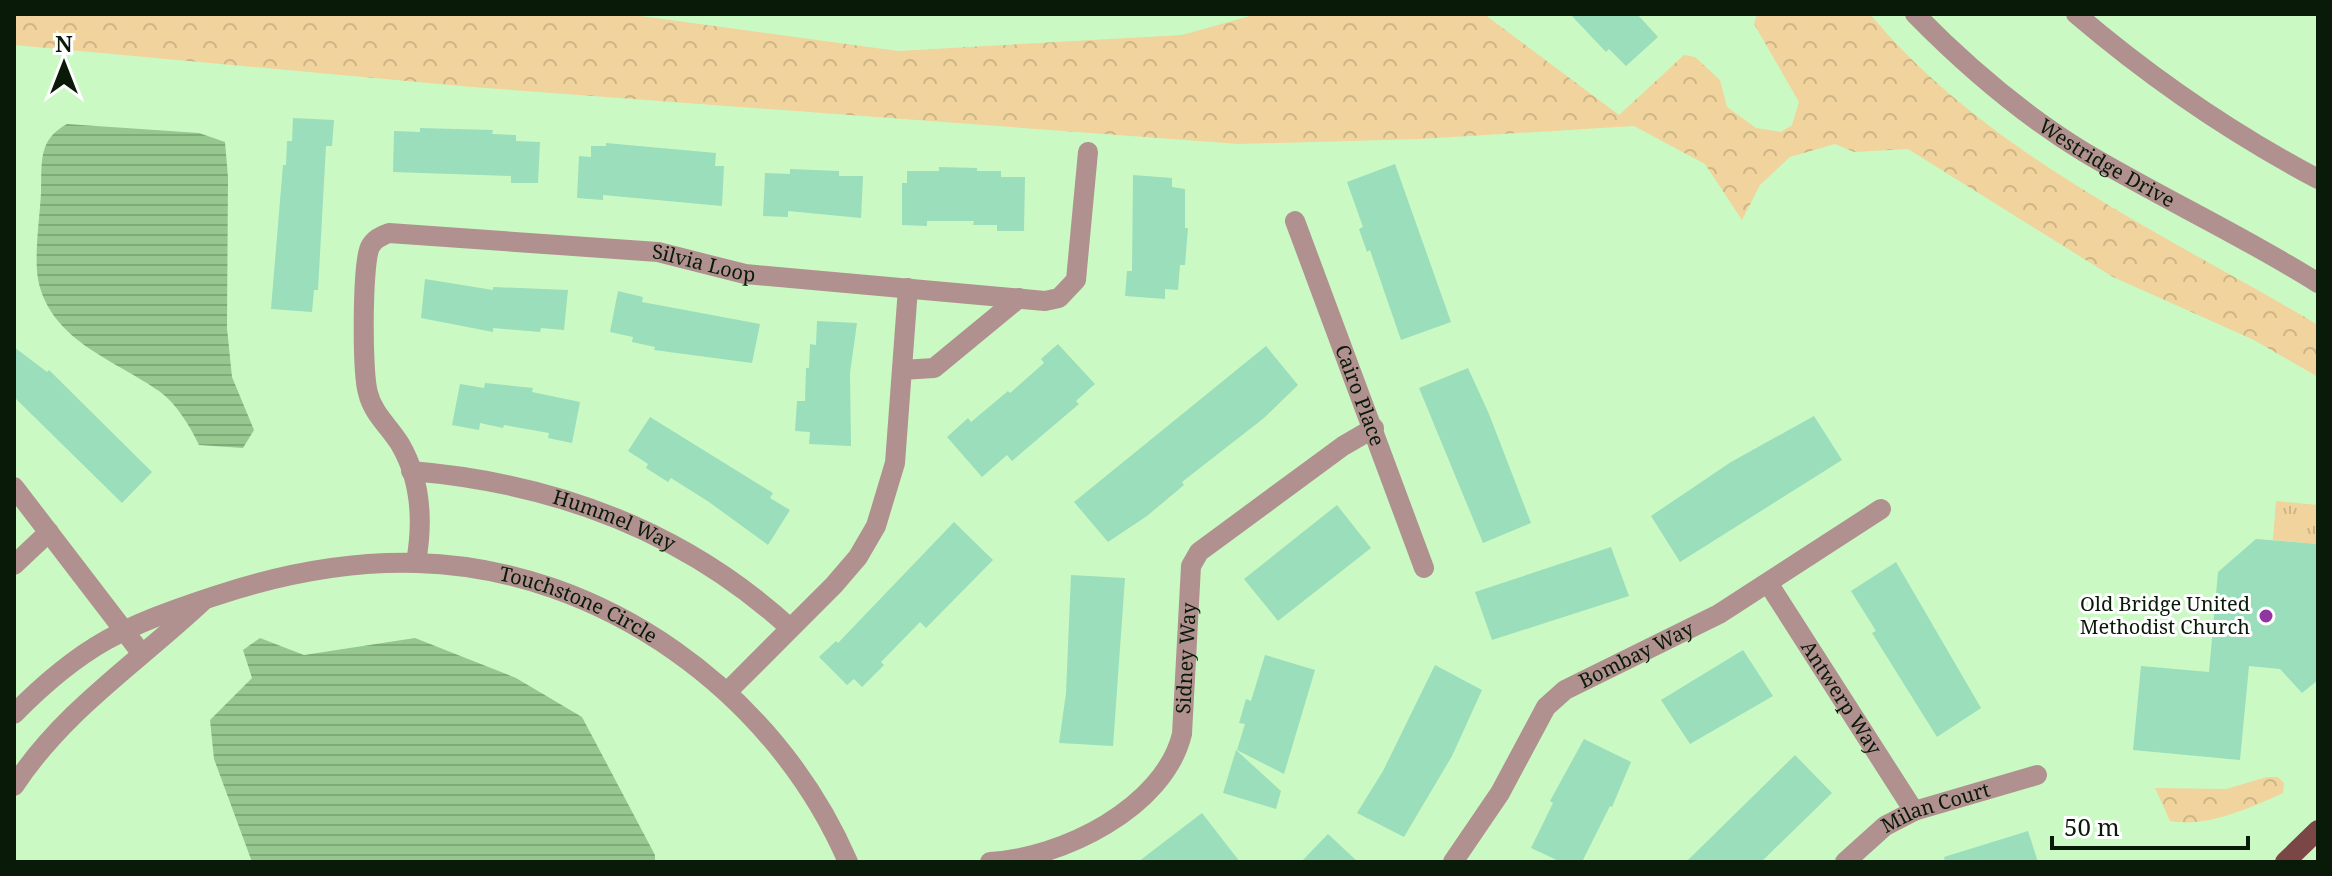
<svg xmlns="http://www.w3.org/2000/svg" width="2332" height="876" viewBox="0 0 2332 876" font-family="'Noto Serif',serif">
  <defs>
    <pattern id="forest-crowns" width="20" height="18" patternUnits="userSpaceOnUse" patternTransform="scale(2)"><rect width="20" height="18" fill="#f1d39d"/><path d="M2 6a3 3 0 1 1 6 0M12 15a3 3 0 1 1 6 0" fill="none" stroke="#cdb586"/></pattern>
    <pattern id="park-tufts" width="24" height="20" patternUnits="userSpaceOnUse" patternTransform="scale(2)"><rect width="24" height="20" fill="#f1d39d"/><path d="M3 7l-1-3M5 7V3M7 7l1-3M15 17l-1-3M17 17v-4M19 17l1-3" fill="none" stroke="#cdb586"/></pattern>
    <pattern id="water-rules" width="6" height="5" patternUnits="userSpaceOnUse" patternTransform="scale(2)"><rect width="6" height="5" fill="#96c78f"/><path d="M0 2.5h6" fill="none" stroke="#80aa7a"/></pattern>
  </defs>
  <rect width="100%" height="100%" fill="#cbf9c4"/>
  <g fill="url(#forest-crowns)">
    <path d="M14,14h612l272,37 284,-16 75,-21h227l135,101 65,-60 11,2 25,23 7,27 29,21 25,4 11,-7 7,-23 -45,-78 3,-10h113c115,139 295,220 448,311v52l-64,-37 -141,-63 -205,-128 -54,3 -19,-8 -45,13 -30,28 -18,35 -37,-56 -71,-38 -214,13 -181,5 -767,-57 -458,-42z"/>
    <path d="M2267,777h11l6,6 -1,10c-33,15 -77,35 -113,28l-15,-33 71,1z"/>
  </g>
  <polygon fill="url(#park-tufts)" points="2276,501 2318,505 2318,544 2273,540"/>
  <g fill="url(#water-rules)">
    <path d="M67,124l132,9 26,9 3,35 -1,151 5,49 22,53 -11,18 -44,-3c-9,-19 -23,-42 -40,-54 -44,-31 -105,-49 -120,-107 -6,-23 1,-67 2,-92 1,-31 -3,-52 26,-68z"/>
    <polygon points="260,638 304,655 415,638 516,678 582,717 655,855 655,862 252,862 214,759 210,720 252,678 243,650"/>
  </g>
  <g fill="#9adebb">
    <polygon points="1570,14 1637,14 1658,37 1626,66 1609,49 1606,52"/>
    <polygon points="293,118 334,120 332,146 326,146 318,290 314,290 312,312 271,309 283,165 286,165 287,141 292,141"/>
    <polygon points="420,128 493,130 492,134 516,135 516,141 540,142 538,183 511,183 511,176 393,172 394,131 420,132"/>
    <polygon points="606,143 716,153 715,166 724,166 722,206 603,195 603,200 577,198 579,156 591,157 591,146 606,146"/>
    <polygon points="1395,164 1451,322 1401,340 1370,250 1367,252 1359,229 1363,227 1347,182"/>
    <polygon points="939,167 977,168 977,171 1001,171 1001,177 1025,177 1024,231 997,231 997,225 973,225 974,221 927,221 927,226 902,225 902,183 907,183 907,171 939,171"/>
    <polygon points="790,169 839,171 839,176 863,176 861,218 788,211 788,217 763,216 765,173 790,174"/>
    <polygon points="1133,175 1172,178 1172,187 1185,189 1185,228 1188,228 1185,265 1180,265 1178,290 1165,289 1165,299 1125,296 1127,271 1132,271"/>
    <polygon points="425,279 493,290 493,287 568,290 564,330 541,328 540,332 493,328 493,332 421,318"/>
    <polygon points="618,291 643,297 642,302 760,324 752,363 654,350 655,347 632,342 633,337 610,332"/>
    <polygon points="817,321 857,323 850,373 851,446 809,444 810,432 795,431 797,401 805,401 806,368 809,368 810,344 816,345"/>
    <polygon points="1058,344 1095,384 1076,401 1079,404 1012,461 1007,455 982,477 947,437 968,418 971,422 1008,391 1010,393 1044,363 1041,359"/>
    <polygon points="1266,346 1298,385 1264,418 1182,482 1184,485 1147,516 1108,542 1074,502"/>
    <polygon points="14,347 47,372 49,370 152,472 122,503 14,397"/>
    <polygon points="1468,368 1489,414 1531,523 1483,543 1419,388"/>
    <polygon points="485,383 533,388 532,392 580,402 572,443 548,438 549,433 504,425 503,428 480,423 479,430 452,425 460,384 484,388"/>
    <polygon points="1814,416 1842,460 1680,562 1651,516 1731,462"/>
    <polygon points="650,417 773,493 770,498 790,510 768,545 709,502 671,478 668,482 646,468 648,464 628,451"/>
    <polygon points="1337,505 1371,548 1278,621 1244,579"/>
    <polygon points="954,522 993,560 926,628 920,622 881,662 884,665 862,687 854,679 847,685 819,657 836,641 838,643"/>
    <polygon points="2256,539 2318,544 2318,680 2302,693 2280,669 2249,666 2240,760 2133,750 2141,666 2209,672 2218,572"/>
    <polygon points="1611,547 1629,596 1492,640 1475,592"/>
    <polygon points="1896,562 1981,708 1937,737 1872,633 1876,631 1851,591"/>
    <polygon points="1071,575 1125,578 1113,746 1059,743 1066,693"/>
    <polygon points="1743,650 1773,696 1690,744 1661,700"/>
    <polygon points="1265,655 1315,670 1284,774 1237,750 1245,724 1239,723 1246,699 1251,701"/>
    <polygon points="1435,665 1482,690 1452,756 1404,837 1357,813 1383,771"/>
    <polygon points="1584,739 1631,762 1612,807 1610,806 1582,862 1561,862 1531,848 1553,803 1550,801"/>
    <polygon points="1236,750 1281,791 1276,809 1223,793"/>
    <polygon points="1795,755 1832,793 1761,862 1686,862"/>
    <polygon points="1202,813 1240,862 1138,862 1164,842"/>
    <polygon points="2028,831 2038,862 1945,862 1944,857"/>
    <polygon points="1328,834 1358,862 1301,862"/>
  </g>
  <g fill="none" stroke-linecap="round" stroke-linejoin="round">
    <g stroke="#b0918f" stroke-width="20">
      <path id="s1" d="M1915,14c51,52 107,100 169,138 77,46 158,83 234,131"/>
      <path d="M2076,14c75,64 155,119 242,165"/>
      <path id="s2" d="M1295,221l129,347"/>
      <polyline points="902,370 934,368 1019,298"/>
      <path id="s3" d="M411,471c144,12 272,59 379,157"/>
      <polyline points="14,487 142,654"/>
      <path id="s4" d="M416,562c7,-39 5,-82 -16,-118 -11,-18 -27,-30 -32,-51 -6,-20 -6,-129 2,-146 4,-8 11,-11 19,-14l269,19 87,22 300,27 14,-3 17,-18 12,-128"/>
      <polyline points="14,565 49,532"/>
      <path id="s5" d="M1768,583l146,228"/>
      <polyline points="727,692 834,585 858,557 876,526 895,463 908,288"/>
      <path id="s6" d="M14,714c68,-69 110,-88 201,-118 66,-22 132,-35 202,-33 186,5 358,130 431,299"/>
      <path d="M14,786c50,-76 123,-123 188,-184"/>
      <path id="s7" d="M990,862c72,-4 174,-54 192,-128l9,-168 8,-14 144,-106 31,-18"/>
      <path id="s8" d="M1453,862l47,-69 46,-86 19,-17 154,-76 162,-105"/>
      <path id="s9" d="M1845,862l40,-36 29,-15 123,-36"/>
    </g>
    <polyline stroke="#7b4746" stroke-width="20" points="2285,862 2318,830"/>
  </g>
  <circle fill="#9136a1" stroke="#fff" stroke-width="3" cx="2266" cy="616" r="8"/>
  <g text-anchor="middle" stroke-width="6" stroke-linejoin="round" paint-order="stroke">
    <g font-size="20" fill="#0a1a08" stroke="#fff">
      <text dy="7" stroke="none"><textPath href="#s1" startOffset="244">Westridge Drive</textPath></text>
      <text dy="7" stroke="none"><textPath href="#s4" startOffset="670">Silvia Loop</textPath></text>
      <text dy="7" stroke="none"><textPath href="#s2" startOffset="186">Cairo Place</textPath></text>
      <text dy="7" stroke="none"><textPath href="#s3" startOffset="210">Hummel Way</textPath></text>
      <text dy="7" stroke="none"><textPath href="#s6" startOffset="610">Touchstone Circle</textPath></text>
      <text dy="7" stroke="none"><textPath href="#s8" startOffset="286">Bombay Way</textPath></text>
      <text dy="7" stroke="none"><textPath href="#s7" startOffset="320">Sidney Way</textPath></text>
      <text dy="7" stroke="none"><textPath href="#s5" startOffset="136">Antwerp Way</textPath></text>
      <text dy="7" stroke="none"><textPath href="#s9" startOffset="108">Milan Court</textPath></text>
    </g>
    <g font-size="20" fill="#0a1a08" stroke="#fff" text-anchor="end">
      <text x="2250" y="611">Old Bridge United<tspan x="2250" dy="23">Methodist Church</tspan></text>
    </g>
  </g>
  <rect width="2332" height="876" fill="none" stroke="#0a1a08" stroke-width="32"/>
  <g transform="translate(64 64)" stroke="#ffffff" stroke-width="6" paint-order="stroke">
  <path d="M0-6L14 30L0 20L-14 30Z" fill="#0a1a08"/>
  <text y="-12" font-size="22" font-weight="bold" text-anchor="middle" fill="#0a1a08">N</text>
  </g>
  <path d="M2052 836v12h196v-12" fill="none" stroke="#0a1a08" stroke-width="4"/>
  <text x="2064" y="836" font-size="24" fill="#0a1a08" stroke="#ffffff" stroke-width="6" paint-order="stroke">50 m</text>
</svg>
